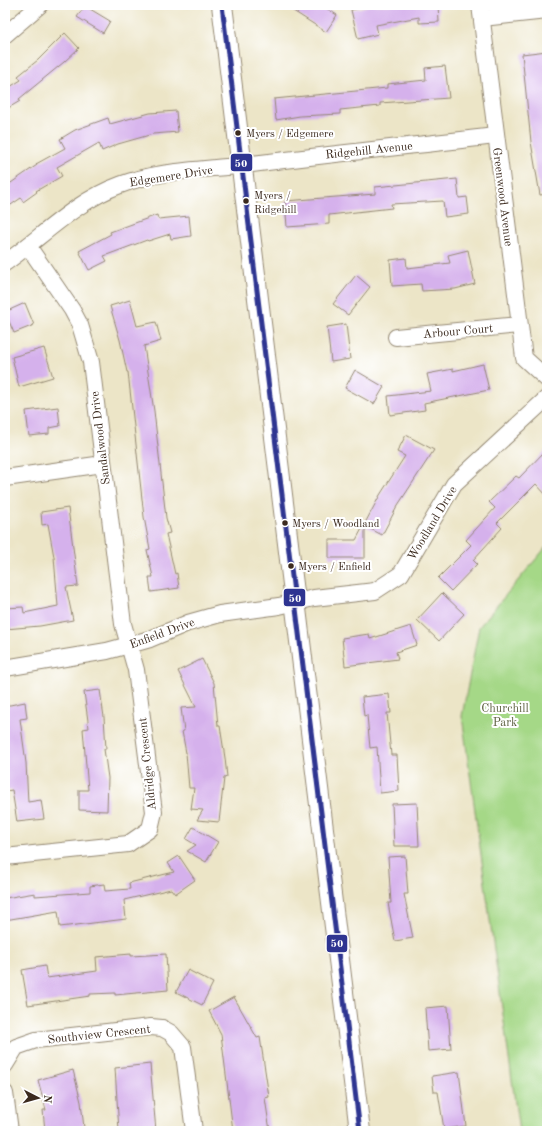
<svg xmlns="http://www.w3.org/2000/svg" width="552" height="1136" viewBox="0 0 552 1136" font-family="'Old Standard TT',serif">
  <rect width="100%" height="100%" fill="#fff"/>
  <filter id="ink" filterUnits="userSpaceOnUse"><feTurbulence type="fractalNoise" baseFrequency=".025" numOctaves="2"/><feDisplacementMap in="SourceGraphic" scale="8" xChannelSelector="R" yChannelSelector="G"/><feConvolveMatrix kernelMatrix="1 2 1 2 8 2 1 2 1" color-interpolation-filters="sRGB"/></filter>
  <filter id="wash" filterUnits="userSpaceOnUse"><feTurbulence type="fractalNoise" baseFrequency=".012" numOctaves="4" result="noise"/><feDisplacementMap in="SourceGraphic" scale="16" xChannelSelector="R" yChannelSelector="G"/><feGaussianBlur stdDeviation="0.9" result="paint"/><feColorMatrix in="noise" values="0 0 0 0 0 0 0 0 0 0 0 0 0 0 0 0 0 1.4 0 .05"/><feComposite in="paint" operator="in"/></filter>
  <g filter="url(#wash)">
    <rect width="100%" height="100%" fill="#ece5c7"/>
    <polygon fill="#a5d887" stroke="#708152" points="547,546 547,1131 519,1131 462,716 479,627"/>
    <g id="blocks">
      <g fill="#d5b1ec">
        <polygon points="284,5 321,5 337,15 326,32"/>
        <polygon points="371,5 438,5 439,22 419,23 419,17 376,25 378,34 358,39 351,10"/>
        <polygon points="85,6 110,21 103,33 77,17"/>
        <polygon points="65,33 79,48 64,62 19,99 20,101 5,110 5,90 21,80 18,76 38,60"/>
        <polygon points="547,51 547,194 540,195 531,142 522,54"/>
        <polygon points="445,66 449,98 380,103 380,106 340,110 340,114 300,116 276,120 274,99 387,88 387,84 426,80 425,68"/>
        <polygon points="176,111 178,132 153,134 118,144 102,151 99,143 57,167 62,176 36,191 37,192 23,202 21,198 5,209 5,187 37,165 36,164 65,148 60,139 75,130 108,118 110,124 150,113"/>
        <polygon points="457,179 459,198 467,197 469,214 445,217 443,201 391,204 392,208 329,215 329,224 287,227 285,201 375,194 375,187"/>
        <polygon points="157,215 158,219 189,216 191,236 171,239 170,234 148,241 147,240 104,256 107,261 89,270 79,251 111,234 110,232"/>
        <polygon points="468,250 475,284 455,289 422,291 421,284 392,286 390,260 406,258 407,268 450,263 448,255"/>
        <polygon points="356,275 370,287 348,315 333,304"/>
        <polygon points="130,300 137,326 156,322 161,341 144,346 154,411 166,518 170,533 166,534 175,574 177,573 179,588 151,592 149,577 153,577 147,550 150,549 144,517 128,372 127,372 120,340 110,306"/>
        <polygon points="25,303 34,325 14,333 5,312"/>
        <polygon points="346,324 350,359 331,362 327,327"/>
        <polygon points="44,348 53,377 19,387 12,357"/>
        <polygon points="483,364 489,390 424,403 425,410 390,415 388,396 431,391 427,374 453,369 453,371"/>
        <polygon points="355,370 384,387 374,404 345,388"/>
        <polygon points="58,407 60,426 49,428 49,434 29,436 26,411"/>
        <polygon points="406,435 434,450 398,505 382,535 365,526 365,558 329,558 329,540 356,540 380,495 405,456 397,452"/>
        <polygon points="547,449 547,496 536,484 497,523 502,528 473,560 477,564 451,591 438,578 471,545 466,540 495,508 489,502 516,476 519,478"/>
        <polygon points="68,508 78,586 66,587 73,620 40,626 5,629 5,608 23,607 24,613 58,606 54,557 48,524 42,525 41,512"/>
        <polygon points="442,593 464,614 439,641 417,620"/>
        <polygon points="411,626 417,645 396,652 398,659 345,666 342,638 369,634 370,639"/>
        <polygon points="202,659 214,683 218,726 220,726 225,758 227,777 224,778 219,822 197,820 203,810 191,809 194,788 189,788 186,753 182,731 184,731 181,708 196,707 178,671"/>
        <polygon points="100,690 104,717 106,749 104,749 108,778 107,811 79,810 79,790 88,790 83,729 89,728 84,692"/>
        <polygon points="389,694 391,713 387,713 391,755 397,755 399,791 380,793 377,747 370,748 367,715 364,716 362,697"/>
        <polygon points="25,702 27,718 20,719 26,763 28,802 41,800 44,819 17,822 12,790 6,791 5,706"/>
        <polygon points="417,803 419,846 394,846 392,804"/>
        <polygon points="193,827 218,842 206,862 187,851 196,845 186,839"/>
        <polygon points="179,856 195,880 175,894 171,889 124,900 126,919 60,927 58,911 5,920 5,898 35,893 35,896 90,892 90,886 104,884 105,891 130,889 129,883 174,872 168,863"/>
        <polygon points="405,856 408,894 404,894 413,938 395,941 388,903 391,903 388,857"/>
        <polygon points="131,954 131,956 166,954 168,990 115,995 115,993 90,994 90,996 28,1005 22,970 45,966 47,978 97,971 96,957"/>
        <polygon points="188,970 213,983 202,1005 176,992"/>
        <polygon points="234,997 257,1038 260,1037 269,1097 265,1098 270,1131 233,1131 221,1034 209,1011"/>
        <polygon points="448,1006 451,1049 428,1051 425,1008"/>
        <polygon points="150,1064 156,1131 119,1131 115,1068"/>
        <polygon points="73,1070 81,1102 84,1128 68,1131 45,1131 43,1110 46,1110 38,1080"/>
        <polygon points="459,1072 466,1126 444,1129 438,1092 434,1092 432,1076"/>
      </g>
    </g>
  </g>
  <g filter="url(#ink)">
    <use href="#blocks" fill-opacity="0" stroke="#948872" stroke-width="1"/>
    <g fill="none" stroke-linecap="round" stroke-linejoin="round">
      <defs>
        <g id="minor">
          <polyline points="480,5 524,358 547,379"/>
          <polyline points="482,18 547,11"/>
          <polyline points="5,35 40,5"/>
          <path d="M5,263c38,-27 71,-62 115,-78 36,-14 78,-15 116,-19 87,-11 173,-20 260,-30"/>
          <polyline points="396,337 519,325"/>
          <polyline points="5,478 103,464"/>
          <polyline points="5,668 107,651 129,645 150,639 188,623 220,614 279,606 314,598 375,591 401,574 454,484 547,398"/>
          <polyline points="5,857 128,844 150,829 154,812 136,670 123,624 91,362 80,325 72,310 28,246"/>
          <polyline points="5,1065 16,1047 36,1040 151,1027 162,1028 171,1033 183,1047 194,1131"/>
          <polyline points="5,1093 10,1131"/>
        </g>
        <polyline id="major" points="222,5 360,1131"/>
      </defs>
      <use href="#minor" stroke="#948872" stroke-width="18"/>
      <use href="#major" stroke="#948872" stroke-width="22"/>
      <use href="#minor" stroke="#fff" stroke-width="16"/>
      <use href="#major" stroke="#fff" stroke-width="20"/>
      <defs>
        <polyline id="bus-1" points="222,5 360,1131"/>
      </defs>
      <use href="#bus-1" stroke="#fff" stroke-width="8"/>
      <use href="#bus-1" stroke="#2e3491" stroke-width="5"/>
    </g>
  </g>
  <g fill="#3b2a1e" stroke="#fff" stroke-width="1.5">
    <circle cx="238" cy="133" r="3.5"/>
    <circle cx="246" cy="201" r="3.5"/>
    <circle cx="285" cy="523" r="3.5"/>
    <circle cx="291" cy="566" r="3.5"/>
  </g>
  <g text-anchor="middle" stroke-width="4" stroke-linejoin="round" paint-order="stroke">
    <g font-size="11" fill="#3b2a1e" stroke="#fff" text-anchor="start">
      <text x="246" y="137">Myers / Edgemere</text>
      <text x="254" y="199">Myers /<tspan x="254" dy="14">Ridgehill</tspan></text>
      <text x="292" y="527">Myers / Woodland</text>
      <text x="298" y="570">Myers / Enfield</text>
    </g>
    <g font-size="12" fill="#3b2a1e" stroke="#fff">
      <text transform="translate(369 150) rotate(-6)" y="4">Ridgehill Avenue</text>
      <text transform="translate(171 176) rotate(-9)" y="4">Edgemere Drive</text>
      <text transform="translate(503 197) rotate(83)" y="4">Greenwood Avenue</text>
      <text transform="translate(458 331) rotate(-5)" y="4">Arbour Court</text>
      <text transform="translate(100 438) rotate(-97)" y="4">Sandalwood Drive</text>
      <text transform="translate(432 523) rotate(-59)" y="4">Woodland Drive</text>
      <text transform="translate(162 633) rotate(-20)" y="4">Enfield Drive</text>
      <text transform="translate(147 764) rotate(-96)" y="4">Aldridge Crescent</text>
      <text transform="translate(99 1034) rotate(-6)" y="4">Southview Crescent</text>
    </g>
    <g font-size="12" fill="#5b5e3e" stroke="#fff">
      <text x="505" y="712">Churchill<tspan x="505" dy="14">Park</tspan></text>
    </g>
  </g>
  <g stroke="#fff" stroke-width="1.5">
    <rect x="230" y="153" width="23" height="19" rx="4" fill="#2e3491"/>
    <rect x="283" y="588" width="23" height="19" rx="4" fill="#2e3491"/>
    <rect x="326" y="934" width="22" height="19" rx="4" fill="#2e3491"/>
  </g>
  <g font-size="11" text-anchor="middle" font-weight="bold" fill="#fff">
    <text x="241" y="167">50</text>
    <text x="295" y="602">50</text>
    <text x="337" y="947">50</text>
  </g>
  <rect width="552" height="1136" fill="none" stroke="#fff" stroke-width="20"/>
  <g transform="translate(38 1098) rotate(96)" stroke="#ffffff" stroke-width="3" paint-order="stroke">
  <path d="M0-3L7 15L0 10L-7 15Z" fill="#3b2a1e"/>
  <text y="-6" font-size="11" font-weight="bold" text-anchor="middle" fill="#3b2a1e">N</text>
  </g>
</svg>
